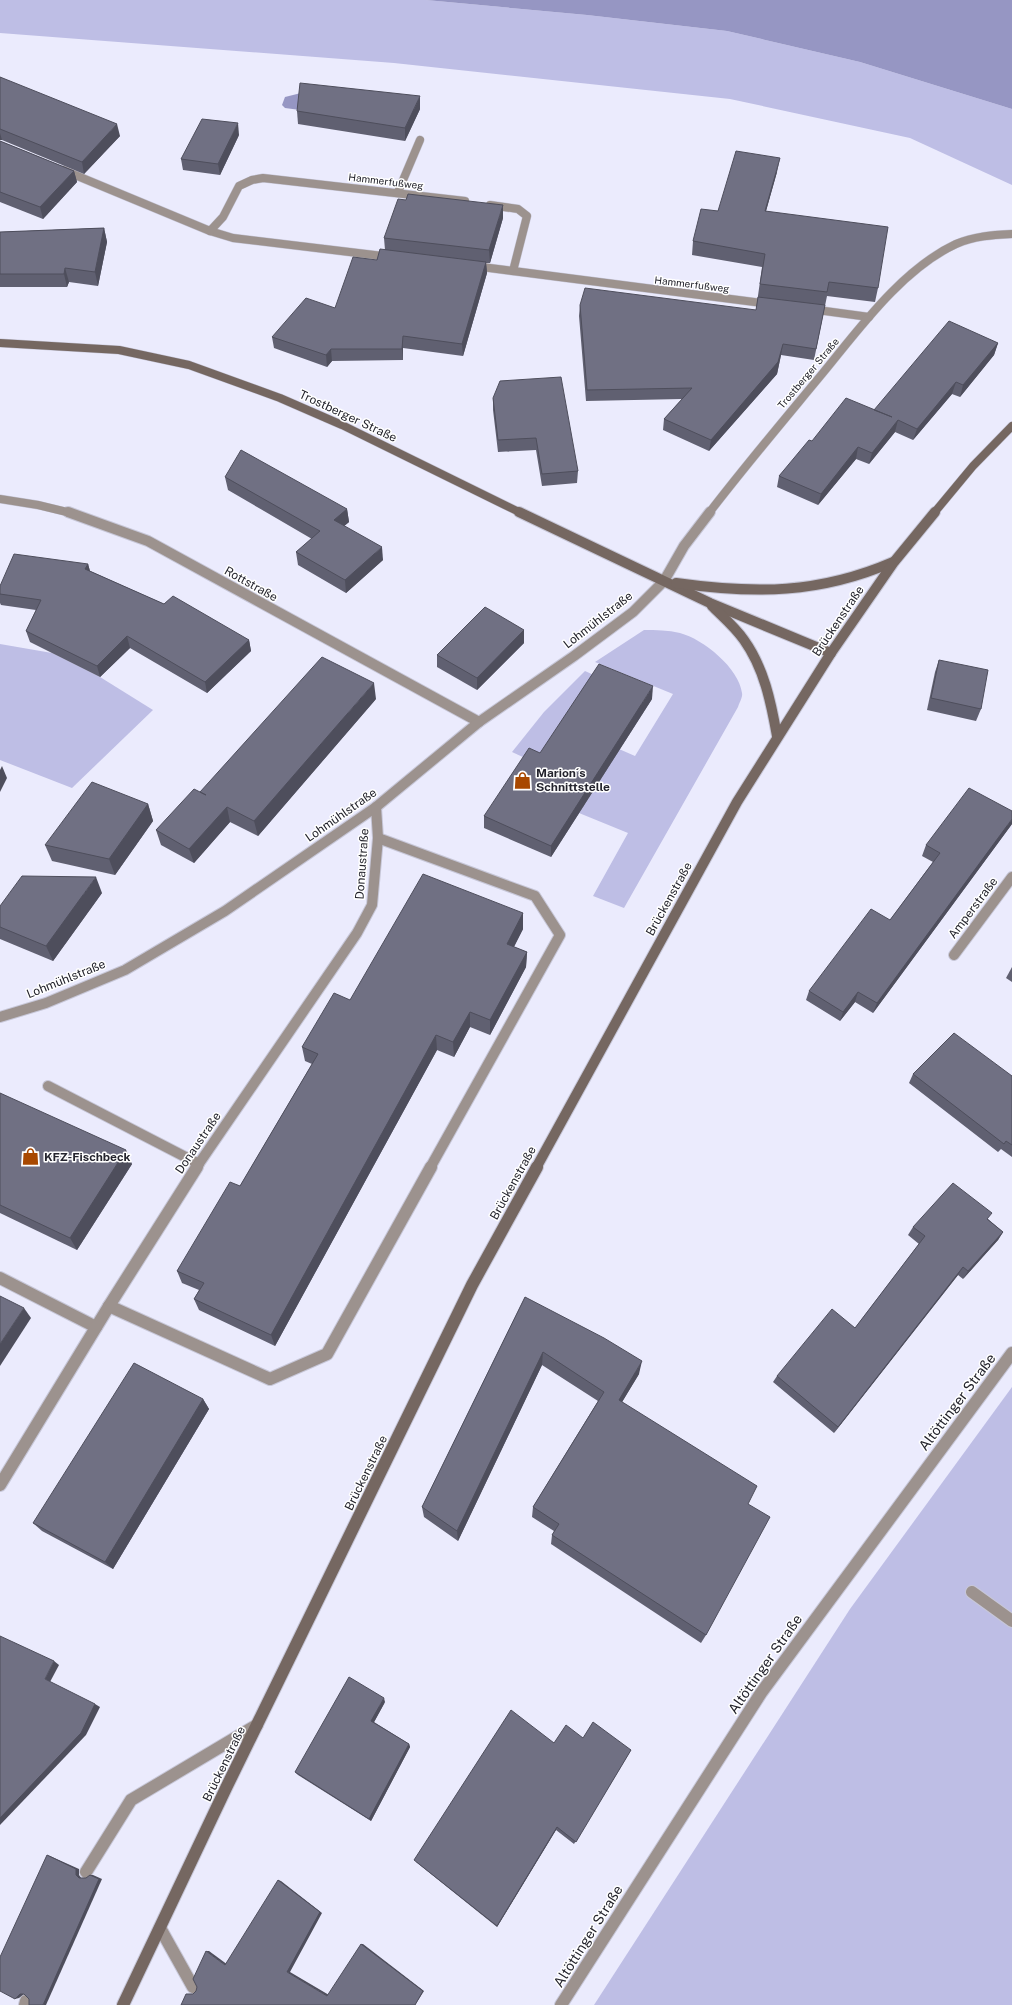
<svg xmlns="http://www.w3.org/2000/svg" width="1012" height="2005" viewBox="0 0 1012 2005" font-family="'Public Sans',sans-serif">
  <rect width="100%" height="100%" fill="#ebebfd"/>
  <g fill="#bebee5">
    <polygon points="0,0 426,0 587,15 727,31 860,62 1012,109 1012,185 910,138 730,99 394,63 0,33"/>
    <path d="M644,630c12,0 24,0 36,3 23,6 59,35 62,60 1,4 -3,10 -4,14l-114,201 -31,-12 35,-63 -49,-20 40,-64 16,7 38,-62 -78,-32z"/>
    <polygon points="0,644 52,653 100,677 153,710 72,788 0,760"/>
    <polygon points="585,671 598,677 540,765 512,752 544,712"/>
    <polygon points="1012,1387 1012,2005 594,2005 850,1609"/>
  </g>
  <g fill="#9696c3">
    <polygon points="426,0 1012,0 1012,109 860,62 727,31 587,15"/>
    <polygon points="309,91 315,112 285,108 282,105 285,97"/>
  </g>
  <g fill="none" stroke-linecap="round" stroke-linejoin="round">
    <defs>
      <polyline id="lane-far2" points="398,192 420,140"/>
      <g id="lane-far1">
        <polyline points="378,838 535,896 560,935 430,1168"/>
        <polyline points="48,1086 199,1164"/>
      </g>
      <g id="lane">
        <polyline points="0,1278 96,1327"/>
        <polyline points="109,1306 270,1379 327,1354 431,1167"/>
        <polyline points="972,1592 1012,1621"/>
        <polyline points="86,1872 131,1800 257,1725"/>
        <polyline points="160,1928 193,1987"/>
        <polyline points="25,2005 26,2001"/>
      </g>
      <g id="street-far2">
        <polyline points="63,170 210,231 233,238 391,257"/>
        <polyline points="490,205 518,209 527,216 513,271"/>
        <polyline points="210,231 223,217 239,186 252,180 263,178 465,201"/>
        <polyline points="474,266 770,304"/>
        <polyline points="810,309 869,317"/>
        <polyline points="0,499 38,505 71,513"/>
        <path d="M709,513c36,-47 75,-93 113,-139 37,-45 80,-105 134,-130 18,-8 37,-9 56,-10"/>
      </g>
      <g id="street-far1">
        <polyline points="68,512 148,541 479,722"/>
        <polyline points="954,955 1012,877"/>
        <polyline points="0,1017 46,1003 125,970 225,911 376,807 479,722 574,656 633,612 664,581 684,546 710,512"/>
        <polyline points="196,1168 357,933 372,905 378,838 376,807"/>
      </g>
      <g id="street">
        <polyline points="0,1485 109,1306 197,1167"/>
        <polyline points="561,2005 761,1693 1012,1353"/>
      </g>
      <g id="secondary-far2">
        <polyline points="0,343 119,350 189,365 280,398 342,425 521,513"/>
        <polyline points="934,513 973,466 1012,426"/>
      </g>
      <g id="secondary-far1">
        <polyline points="519,512 710,603 831,653"/>
        <path d="M676,583c79,11 143,11 217,-21"/>
        <path d="M712,606c11,11 23,21 32,34 20,28 27,62 33,96"/>
        <polyline points="536,1168 737,802 831,653 894,562 935,512"/>
      </g>
      <polyline id="secondary" points="123,2005 227,1786 472,1285 537,1167"/>
    </defs>
    <use href="#lane-far2" stroke="#c7c7d8" stroke-width="9"/>
    <use href="#lane-far1" stroke="#c7c7d8" stroke-width="12"/>
    <use href="#lane" stroke="#c7c7d8" stroke-width="14"/>
    <use href="#street-far2" stroke="#c7c7d8" stroke-width="9"/>
    <use href="#street-far1" stroke="#c7c7d8" stroke-width="12"/>
    <use href="#street" stroke="#c7c7d8" stroke-width="14"/>
    <use href="#secondary-far2" stroke="#c7c7d8" stroke-width="9"/>
    <use href="#secondary-far1" stroke="#c7c7d8" stroke-width="12"/>
    <use href="#secondary" stroke="#c7c7d8" stroke-width="14"/>
    <use href="#lane-far2" stroke="#9c928e" stroke-width="8"/>
    <use href="#lane-far1" stroke="#9c928e" stroke-width="10"/>
    <use href="#lane" stroke="#9c928e" stroke-width="12"/>
    <use href="#street-far2" stroke="#9c928e" stroke-width="8"/>
    <use href="#street-far1" stroke="#9c928e" stroke-width="10"/>
    <use href="#street" stroke="#9c928e" stroke-width="12"/>
    <use href="#secondary-far2" stroke="#756761" stroke-width="8"/>
    <use href="#secondary-far1" stroke="#756761" stroke-width="10"/>
    <use href="#secondary" stroke="#756761" stroke-width="12"/>
  </g>
  <g fill="#606071">
    <polygon points="0,77 120,136 84,174 2,140 0,140"/>
    <polygon points="420,109 405,141 298,124 297,111"/>
    <polygon points="239,135 220,175 183,170 181,159"/>
    <polygon points="0,141 74,171 77,182 43,219 0,202"/>
    <polygon points="777,172 766,211 878,288 875,302 827,296 814,360 781,355 777,374 709,451 663,430 664,419 682,399 586,401 579,316 580,305 756,310 762,267 692,255 693,241 718,211"/>
    <polygon points="503,218 490,263 486,263 487,273 463,356 403,348 403,360 332,361 327,367 274,348 272,337 335,308 385,250 384,238"/>
    <polygon points="104,228 107,242 98,286 69,282 67,287 0,287 0,232"/>
    <polygon points="998,343 994,355 960,397 952,394 913,440 895,432 869,464 856,459 818,505 777,487 779,476 812,441 874,410"/>
    <polygon points="493,398 578,471 577,483 542,486 536,450 498,452 493,410"/>
    <polygon points="225,477 347,509 349,522 344,526 383,560 346,593 298,565 296,552 312,539 228,490"/>
    <polygon points="88,564 90,571 164,604 249,640 251,651 207,693 130,648 100,677 30,642 26,631 36,610 1,605 0,603 0,586"/>
    <polygon points="524,630 524,643 477,690 437,667 437,655"/>
    <polygon points="939,660 981,709 976,721 927,710 935,672"/>
    <polygon points="376,699 258,836 230,822 194,863 161,845 156,830 200,792"/>
    <polygon points="652,699 551,857 484,828 484,816 540,753"/>
    <polygon points="148,804 153,821 115,875 52,861 45,845"/>
    <polygon points="1012,824 873,1013 855,1002 840,1021 806,1000 809,991 890,920 933,862 922,856 926,845"/>
    <polygon points="102,893 53,961 0,939 0,906"/>
    <polygon points="523,913 523,929 514,947 527,952 526,967 490,1035 470,1027 454,1057 437,1050 275,1346 199,1310 194,1299 199,1290 182,1283 177,1271 240,1186 312,1064 305,1061 302,1047 350,1000"/>
    <polygon points="1012,967 1012,982 1006,978"/>
    <polygon points="913,1074 1012,1076 1012,1157 1001,1149 998,1152 909,1083"/>
    <polygon points="0,1093 132,1164 77,1250 0,1213"/>
    <polygon points="988,1219 1003,1232 998,1240 963,1279 958,1275 834,1433 773,1382 777,1376 855,1328 919,1244 908,1235 913,1227"/>
    <polygon points="525,1297 639,1374 622,1402 748,1504 706,1635 701,1643 551,1544 552,1535 554,1531 532,1517 533,1507 598,1401 542,1365 458,1541 424,1517 422,1507"/>
    <polygon points="203,1399 209,1409 113,1569 42,1531 33,1523"/>
    <polygon points="385,1702 374,1722 409,1744 410,1747 371,1821 298,1775 295,1772"/>
    <polygon points="583,1738 631,1750 574,1844 556,1830 497,1927 416,1862 554,1743"/>
  </g>
  <g fill="#4e4e5c">
    <polygon points="420,96 420,109 405,141 405,128"/>
    <polygon points="238,123 239,135 220,175 218,164"/>
    <polygon points="117,124 120,136 84,174 82,162"/>
    <polygon points="0,133 2,140 0,140"/>
    <polygon points="780,158 777,172 762,225 765,211"/>
    <polygon points="74,171 77,182 43,219 40,207"/>
    <polygon points="503,205 503,218 490,263 489,250"/>
    <polygon points="104,228 107,242 98,286 95,272"/>
    <polygon points="486,262 487,273 463,356 462,344"/>
    <polygon points="65,268 69,282 67,287 64,274"/>
    <polygon points="403,336 403,360 402,349"/>
    <polygon points="998,343 994,355 960,397 963,385"/>
    <polygon points="783,344 781,355 777,374 709,451 711,440"/>
    <polygon points="331,349 332,361 327,367 326,355"/>
    <polygon points="956,382 952,394 913,440 917,429"/>
    <polygon points="898,420 895,432 869,464 872,453"/>
    <polygon points="858,447 856,459 818,505 821,494"/>
    <polygon points="347,509 349,522 336,533 334,520"/>
    <polygon points="382,547 383,560 346,593 345,580"/>
    <polygon points="88,564 91,575 85,569"/>
    <polygon points="524,630 524,643 477,690 477,678"/>
    <polygon points="127,636 130,648 100,677 97,666"/>
    <polygon points="249,640 251,651 207,693 205,682"/>
    <polygon points="374,683 376,699 258,836 254,821"/>
    <polygon points="653,686 652,699 551,857 551,846"/>
    <polygon points="2,766 7,778 0,792 0,770"/>
    <polygon points="148,804 153,821 115,875 109,859"/>
    <polygon points="227,807 230,822 194,863 189,849"/>
    <polygon points="1012,819 1012,824 873,1013 877,1003"/>
    <polygon points="96,877 102,893 53,961 46,946"/>
    <polygon points="523,913 523,929 507,960 507,944"/>
    <polygon points="527,952 526,967 490,1035 490,1020"/>
    <polygon points="858,992 855,1002 840,1021 843,1012"/>
    <polygon points="470,1012 470,1027 454,1057 453,1042"/>
    <polygon points="436,1035 437,1050 275,1346 271,1335"/>
    <polygon points="126,1150 132,1164 77,1250 70,1238"/>
    <polygon points="1003,1232 998,1240 963,1279 968,1271"/>
    <polygon points="963,1267 958,1275 834,1433 838,1427"/>
    <polygon points="24,1308 31,1318 0,1366 0,1344"/>
    <polygon points="543,1352 542,1365 458,1541 457,1531"/>
    <polygon points="642,1361 639,1374 616,1412 619,1400"/>
    <polygon points="203,1399 209,1409 113,1569 105,1562"/>
    <polygon points="54,1661 59,1665 50,1682 45,1679"/>
    <polygon points="384,1698 385,1702 373,1724 371,1721"/>
    <polygon points="95,1704 100,1707 86,1735 0,1825 0,1818"/>
    <polygon points="409,1744 410,1747 371,1821 369,1819"/>
    <polygon points="557,1827 556,1830 497,1927 497,1926"/>
    <polygon points="47,1855 50,1856 79,1869 79,1875 82,1879 79,1878"/>
    <polygon points="90,1875 93,1875 102,1879 46,2005 43,2005"/>
    <polygon points="278,1880 281,1881 322,1913 290,1972 329,1995 327,1996 287,1972"/>
    <polygon points="361,1944 363,1944 424,1991 415,2005"/>
    <polygon points="206,1951 209,1951 228,1965 225,1965"/>
    <polygon points="20,1994 24,1994 19,1998 15,1999"/>
  </g>
  <g fill="#707083" stroke="#4e4e5c">
    <polygon points="0,77 117,124 82,162 0,129"/>
    <polygon points="300,83 420,96 405,128 297,111"/>
    <polygon points="202,119 238,123 218,164 181,159"/>
    <polygon points="0,141 74,171 40,207 0,192"/>
    <polygon points="736,151 780,158 765,211 888,227 878,288 829,282 827,292 760,284 765,254 693,241 701,209 718,211"/>
    <polygon points="408,194 503,205 489,250 384,238 398,199 406,200"/>
    <polygon points="104,228 95,272 65,268 64,274 0,274 0,232"/>
    <polygon points="380,249 486,262 462,344 403,336 402,349 331,349 326,355 272,337 306,298 335,308 353,257 377,260"/>
    <polygon points="585,288 756,310 758,297 825,305 816,349 783,344 778,362 711,440 664,419 692,388 587,390 580,305"/>
    <polygon points="949,321 998,343 963,385 956,382 917,429 898,420 872,453 858,447 821,494 779,476 809,440 812,441 846,398 892,417 874,410"/>
    <polygon points="561,377 578,471 542,474 536,438 498,440 493,398 500,381"/>
    <polygon points="241,450 347,509 334,520 382,547 345,580 296,552 320,531 225,477"/>
    <polygon points="14,554 88,564 85,569 164,604 173,596 249,640 205,682 127,636 97,666 26,631 41,600 0,594 0,586"/>
    <polygon points="485,607 524,630 477,678 437,655"/>
    <polygon points="322,657 374,683 254,821 227,807 189,849 156,830 194,789 206,795 200,792"/>
    <polygon points="939,660 988,670 981,709 931,698"/>
    <polygon points="599,664 653,686 551,846 484,816 529,748 540,753"/>
    <polygon points="92,782 148,804 109,859 45,845"/>
    <polygon points="969,788 1012,811 1012,819 877,1003 858,992 843,1012 809,991 871,909 890,920 940,853 926,845"/>
    <polygon points="423,874 523,913 507,944 527,952 490,1020 470,1012 453,1042 436,1035 271,1335 194,1299 204,1283 177,1271 230,1182 240,1186 318,1054 302,1047 334,993 350,1000"/>
    <polygon points="22,876 96,877 46,946 0,927 0,906"/>
    <polygon points="954,1033 1012,1076 1012,1145 1006,1141 1004,1144 913,1074"/>
    <polygon points="0,1093 126,1150 70,1238 0,1205"/>
    <polygon points="953,1183 992,1213 987,1219 1003,1232 968,1271 963,1267 838,1427 777,1376 832,1309 855,1328 925,1236 913,1227"/>
    <polygon points="0,1296 24,1308 0,1344"/>
    <polygon points="525,1297 604,1338 642,1361 619,1400 757,1486 748,1504 770,1517 706,1635 552,1535 559,1524 533,1507 604,1392 543,1352 457,1531 422,1507"/>
    <polygon points="134,1363 203,1399 105,1562 33,1523"/>
    <polygon points="0,1636 54,1661 45,1679 95,1704 81,1733 0,1818"/>
    <polygon points="349,1677 384,1698 371,1721 409,1744 369,1819 295,1772"/>
    <polygon points="511,1710 554,1743 566,1725 583,1738 593,1722 631,1750 576,1842 557,1827 497,1926 414,1860"/>
    <polygon points="47,1855 76,1869 76,1875 79,1878 86,1878 90,1875 99,1879 43,2005 29,2005 29,1999 24,1994 20,1994 15,1999 0,1991 0,1957"/>
    <polygon points="278,1880 320,1912 287,1972 327,1996 361,1944 423,1991 415,2005 181,2005 186,1994 193,1994 196,1991 197,1987 193,1979 206,1951 225,1965"/>
  </g>
  <defs>
    <symbol id="shop-bare" viewBox="-9 -9 18 18"><path d="M-5-2.5h2.3a2.7 3.5 0 0 1 5.4 0H5L5.5 6h-11ZM-1.5-2.5h3a1.5 2.3 0 0 0-3 0Z" fill="#a84800" stroke="#fff" stroke-width="2.5" paint-order="stroke"/></symbol>
  </defs>
  <g fill-rule="evenodd">
    <use href="#shop-bare" x="510" y="768" width="25" height="25"/>
    <use href="#shop-bare" x="18" y="1144" width="25" height="25"/>
  </g>
  <g text-anchor="middle" stroke-width="3" stroke-linejoin="round" paint-order="stroke">
    <g font-size="10" fill="#24242d" stroke="#fff">
      <text transform="translate(386 181) rotate(7)" y="4">Hammerfußweg</text>
      <text transform="translate(692 284) rotate(7)" y="4">Hammerfußweg</text>
      <text transform="translate(808 373) rotate(-50)" y="4">Trostberger Straße</text>
    </g>
    <g font-size="12" fill="#24242d" stroke="#fff">
      <text transform="translate(348 416) rotate(25)" y="4">Trostberger Straße</text>
      <text transform="translate(251 584) rotate(29)" y="4">Rottstraße</text>
      <text transform="translate(598 620) rotate(-38)" y="4">Lohmühlstraße</text>
      <text transform="translate(838 621) rotate(-56)" y="4">Brückenstraße</text>
      <text transform="translate(341 815) rotate(-35)" y="4">Lohmühlstraße</text>
      <text transform="translate(362 864) rotate(-86)" y="4">Donaustraße</text>
      <text transform="translate(669 899) rotate(-61)" y="4">Brückenstraße</text>
      <text transform="translate(973 908) rotate(-53)" y="4">Amperstraße</text>
      <text transform="translate(66 979) rotate(-22)" y="4">Lohmühlstraße</text>
      <text transform="translate(198 1143) rotate(-56)" y="4">Donaustraße</text>
      <text transform="translate(513 1183) rotate(-61)" y="4">Brückenstraße</text>
      <text transform="translate(366 1473) rotate(-64)" y="4">Brückenstraße</text>
      <text transform="translate(224 1764) rotate(-64)" y="4">Brückenstraße</text>
    </g>
    <g font-size="12" font-weight="bold" fill="#24242d" stroke="#fff" text-anchor="start">
      <text x="536" y="777">Marion´s<tspan x="536" dy="14">Schnittstelle</tspan></text>
      <text x="44" y="1161">KFZ-Fischbeck</text>
    </g>
    <g font-size="14" fill="#24242d" stroke="#fff">
      <text transform="translate(957 1402) rotate(-53)" y="5">Altöttinger Straße</text>
      <text transform="translate(765 1664) rotate(-55)" y="5">Altöttinger Straße</text>
      <text transform="translate(588 1936) rotate(-58)" y="5">Altöttinger Straße</text>
    </g>
  </g>
</svg>
